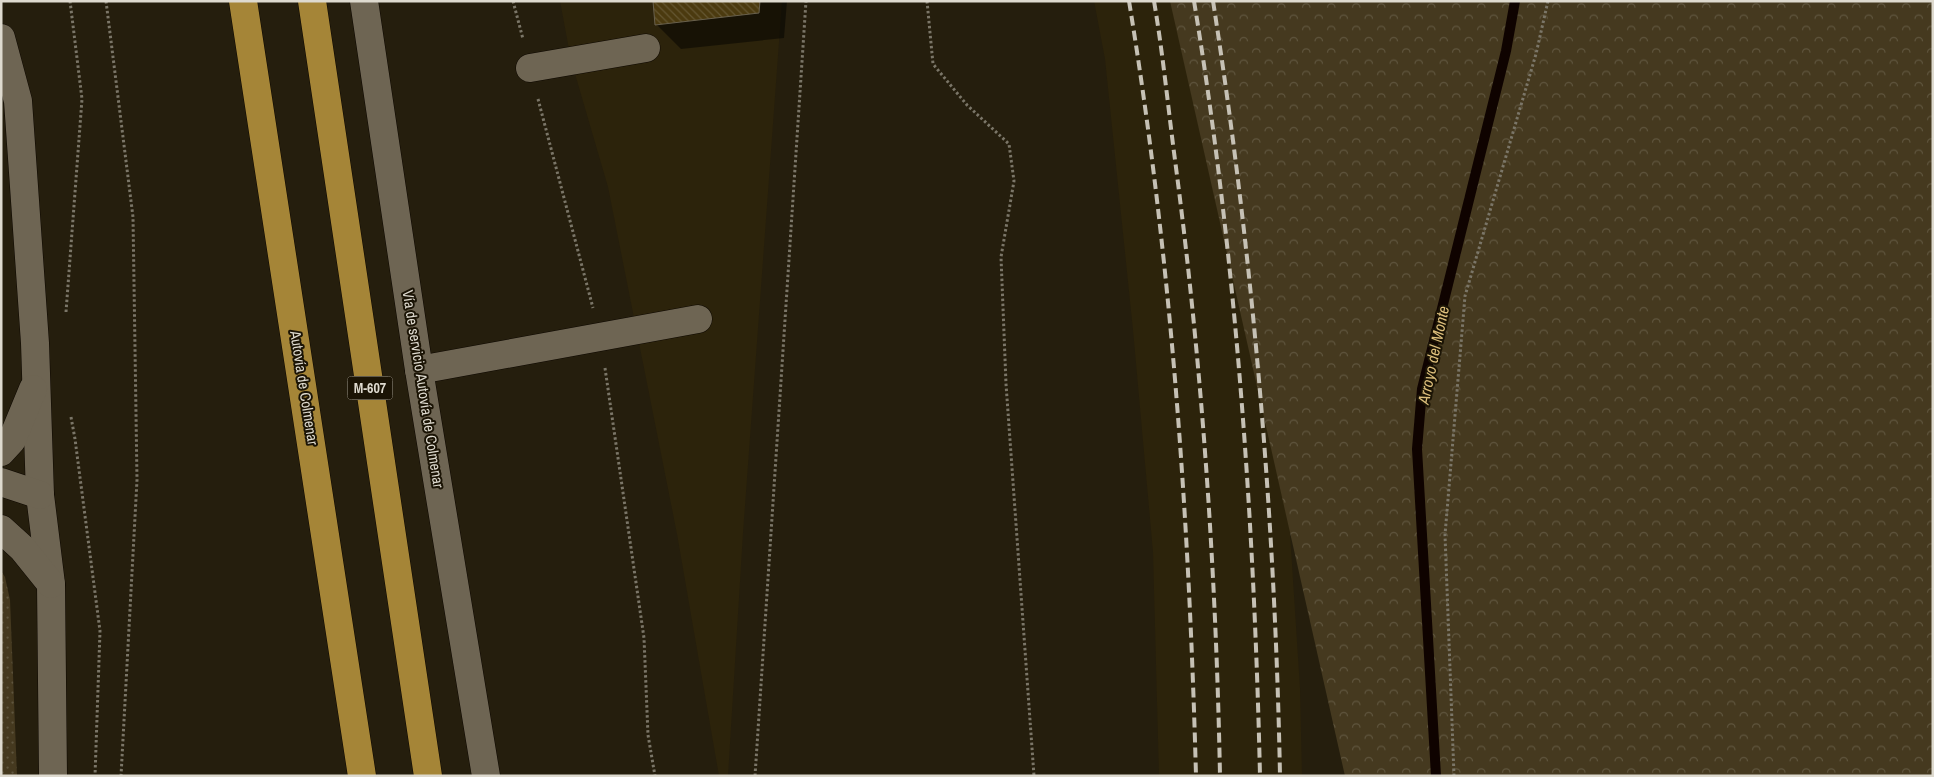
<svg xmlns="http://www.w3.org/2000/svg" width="1934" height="777" viewBox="0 0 1934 777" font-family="'Archivo Narrow',sans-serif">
  <defs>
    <pattern id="grass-dots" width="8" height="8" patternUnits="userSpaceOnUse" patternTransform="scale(1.25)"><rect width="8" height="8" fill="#45391f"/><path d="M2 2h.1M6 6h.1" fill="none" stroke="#5f553e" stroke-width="1.8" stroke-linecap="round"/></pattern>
    <pattern id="park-crowns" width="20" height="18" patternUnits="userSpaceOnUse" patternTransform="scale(1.25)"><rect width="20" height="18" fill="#45391f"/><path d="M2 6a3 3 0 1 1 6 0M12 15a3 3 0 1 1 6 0" fill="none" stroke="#5f553e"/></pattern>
    <pattern id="building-back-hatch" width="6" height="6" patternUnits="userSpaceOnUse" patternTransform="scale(1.25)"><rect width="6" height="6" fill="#4b3a0f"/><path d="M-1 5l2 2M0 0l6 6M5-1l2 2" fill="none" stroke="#645631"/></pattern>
  </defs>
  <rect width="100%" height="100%" fill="#251e0d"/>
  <g fill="#2c230b">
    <polygon points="560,1 782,1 743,533 728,776 719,776 677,534 608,187 571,60"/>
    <polygon points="1094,1 1236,1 1272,255 1300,688 1302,776 1159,776 1153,552 1133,330 1105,59"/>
  </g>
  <polygon fill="url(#grass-dots)" points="1,571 5,577 10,600 17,776 1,776"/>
  <polygon fill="url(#park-crowns)" points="1170,1 1933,1 1933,776 1345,776"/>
  <polygon fill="#0007" points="654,1 787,1 784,38 681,49 656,24"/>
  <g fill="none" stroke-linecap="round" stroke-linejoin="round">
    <polyline stroke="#0f0300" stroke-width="10" points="1436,776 1417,449 1422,389 1506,51 1515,1"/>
  </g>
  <polygon fill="url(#building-back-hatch)" stroke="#68604d" points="653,1 760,1 759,13 655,25"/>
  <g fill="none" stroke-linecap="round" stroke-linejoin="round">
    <defs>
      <g id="minor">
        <polyline points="364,1 419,370 486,776"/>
        <polyline points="1,38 18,101 35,343 40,495 51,584 53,776"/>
        <polyline points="530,68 646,48"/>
        <polyline points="419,370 698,319"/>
        <polyline points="1,452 12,440 33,389"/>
        <polyline points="1,482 40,495"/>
        <polyline points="1,529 22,548 51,584"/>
      </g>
      <g id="highway">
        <polyline points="243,1 362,776"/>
        <polyline points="312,1 428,776"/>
      </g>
    </defs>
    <use href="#minor" stroke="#0e0800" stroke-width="29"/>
    <use href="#highway" stroke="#0e0800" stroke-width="29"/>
    <g stroke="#7b7668" stroke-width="3" stroke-dasharray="2.5 2.5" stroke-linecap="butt">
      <polyline points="106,1 133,217 137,480 121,776"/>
      <polyline points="513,1 523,39"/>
      <polyline points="927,1 933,64 967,105 1009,144 1014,181 1001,257 1006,384 1034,776"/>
      <polyline points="538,99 593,308"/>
      <polyline points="66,312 82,99 70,1"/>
      <polyline points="605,368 644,638 648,735 655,776"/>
      <polyline points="71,417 75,439 100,631 95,776"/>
      <polyline points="755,776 806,1"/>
      <polyline points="1454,776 1445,535 1465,296 1536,54 1548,1"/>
    </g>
    <use href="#minor" stroke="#6e6553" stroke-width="28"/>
    <use href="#highway" stroke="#a58537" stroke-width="28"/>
    <g stroke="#c6c1b5" stroke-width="4" stroke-dasharray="10 5" stroke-linecap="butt">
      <path d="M1129,1c42,256 60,515 67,775"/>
      <path d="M1154,1c9,53 14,106 21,159 27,204 41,410 45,616"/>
      <path d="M1194,1c42,255 60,517 66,775"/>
      <path d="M1213,1c40,256 62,516 67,775"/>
    </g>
  </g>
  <g text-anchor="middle" stroke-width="4" stroke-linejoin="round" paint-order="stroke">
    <rect fill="#1b1405" stroke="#a49f92" stroke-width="1" x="347.5" y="376.5" width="45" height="23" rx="4"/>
    <g font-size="14" font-weight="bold" fill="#dedacf">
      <text x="370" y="393">M-607</text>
    </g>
    <g font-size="15" fill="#dedacf" stroke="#1b1405">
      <text transform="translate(304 388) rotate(81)" y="5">Autovía de Colmenar</text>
      <text transform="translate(423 389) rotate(81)" y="5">Vía de servicio Autovía de Colmenar</text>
    </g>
    <g font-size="16" font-style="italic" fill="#ddbf7c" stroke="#1b1405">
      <text transform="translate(1433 355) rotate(-78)" y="6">Arroyo del Monte</text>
    </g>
  </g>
  <rect width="1934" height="777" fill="none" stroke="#dedacf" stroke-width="5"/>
</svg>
